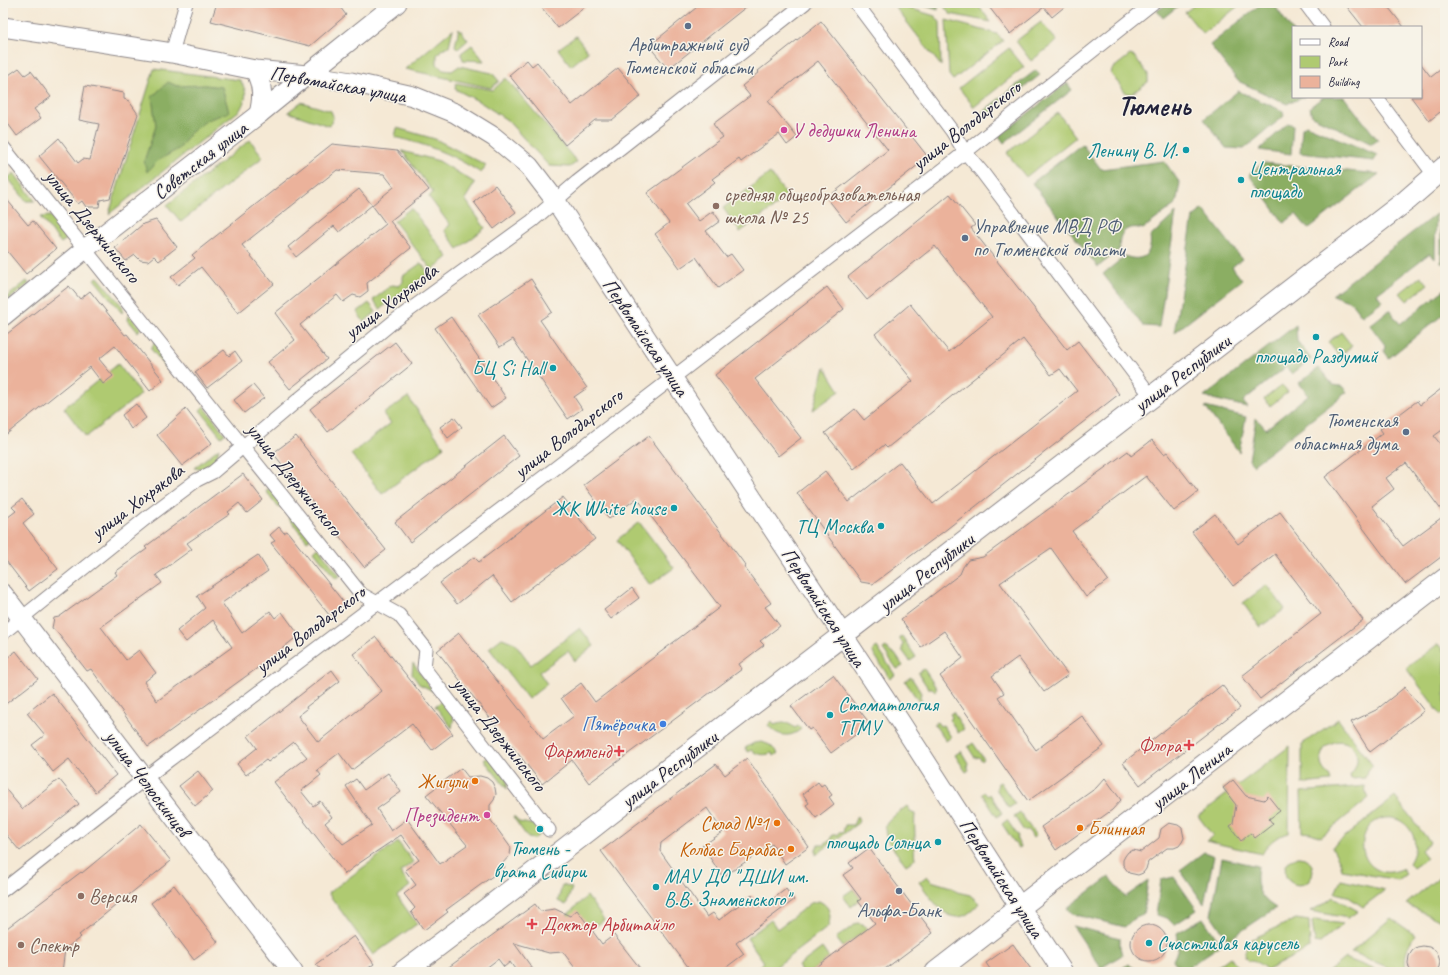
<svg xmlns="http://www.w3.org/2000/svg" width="1448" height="975" viewBox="0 0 1448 975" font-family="Caveat,sans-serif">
  <rect width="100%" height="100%" fill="#f7f3e8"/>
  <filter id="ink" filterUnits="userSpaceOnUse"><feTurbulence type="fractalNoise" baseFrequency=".025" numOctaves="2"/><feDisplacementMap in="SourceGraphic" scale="8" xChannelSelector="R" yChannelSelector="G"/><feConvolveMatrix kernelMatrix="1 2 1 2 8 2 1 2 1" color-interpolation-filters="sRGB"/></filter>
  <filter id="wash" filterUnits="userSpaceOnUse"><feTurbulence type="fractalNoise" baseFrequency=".012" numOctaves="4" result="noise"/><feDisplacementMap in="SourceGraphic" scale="16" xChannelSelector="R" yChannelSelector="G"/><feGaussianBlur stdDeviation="0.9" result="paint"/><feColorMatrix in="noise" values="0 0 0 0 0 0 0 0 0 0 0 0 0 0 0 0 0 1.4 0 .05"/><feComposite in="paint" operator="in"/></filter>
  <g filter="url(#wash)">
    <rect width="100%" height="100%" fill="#f5e9d5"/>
    <g fill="#afca71" stroke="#687656">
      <polygon points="892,3 935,16 940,22 941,66"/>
      <polygon points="945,3 976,3 991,22 950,14 945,8"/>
      <polygon points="1197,3 1242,3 1203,34 1185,12"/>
      <polygon points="946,20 997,34 1003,41 953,80 949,75"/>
      <polygon points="1041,22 1057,41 1031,61 1016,41"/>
      <polygon points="459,28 468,40 458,49 455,46"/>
      <polygon points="453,29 449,46 442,49 437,55 437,64 443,70 452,71 459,66 492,73 499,81 491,88 405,69"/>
      <polygon points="576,36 588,52 571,66 558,49"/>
      <polygon points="472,45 484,61 463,60 461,53"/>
      <polygon points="1009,48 1024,67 974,107 959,88"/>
      <polygon points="1130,55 1135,57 1148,74 1148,82 1131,94 1126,93 1111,74 1112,69"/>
      <path d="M154,69l86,11c8,13 7,17 0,30l-131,104z"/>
      <polygon points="506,78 577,162 570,167 549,166 507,120 480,102 455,89 456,83 493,90"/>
      <polygon points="301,102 331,111 333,116 332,123 329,126 288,112"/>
      <polygon points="1058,113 1076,137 1026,177 1007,153"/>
      <path d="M397,128l38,11 51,26 -5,8c-29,-19 -53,-28 -86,-36z"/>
      <polygon points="250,140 263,157 181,222 167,205"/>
      <polygon points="402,151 439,161 475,183 465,199 485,228 458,249 444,230 450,225 429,197 433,192"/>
      <polygon points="14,173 35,201 26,201 8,178"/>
      <polygon points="770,173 788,197 740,232 723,208"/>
      <polygon points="411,208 448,257 432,270 394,221"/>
      <polygon points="51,216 68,238 61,243 40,217"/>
      <polygon points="421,263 429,273 380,309 373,300 392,285 399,286 403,282 403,276"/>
      <polygon points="1421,276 1428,284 1407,301 1400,293"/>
      <polygon points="98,277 123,307 122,313 94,279"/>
      <polygon points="27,281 29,284 3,304 3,300"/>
      <polygon points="369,303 376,312 364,322 357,312"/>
      <polygon points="129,315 141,327 138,332 128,320"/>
      <polygon points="1341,332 1352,346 1339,356 1328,342"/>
      <polygon points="155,341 171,362 169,371 151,349"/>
      <polygon points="118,364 141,394 86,437 64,408"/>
      <polygon points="825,367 840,391 813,410"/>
      <polygon points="1282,385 1288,392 1270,406 1264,399"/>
      <polygon points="408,397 444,447 382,494 351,454 391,423 383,414"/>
      <polygon points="204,406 225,434 221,437 200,410"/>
      <polygon points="219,448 214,469 194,468"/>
      <polygon points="270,488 283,505 279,508 266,491"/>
      <polygon points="292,515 311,538 307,541 289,518"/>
      <polygon points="639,522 674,568 650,585 617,540"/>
      <polygon points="318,547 340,576 336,579 314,551"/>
      <polygon points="1267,585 1285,609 1260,627 1243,603"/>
      <polygon points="580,628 594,646 575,661 568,651 539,672 547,684 528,699 489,648 502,638 515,643 531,665"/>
      <polygon points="902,636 916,657 910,661 902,650 903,644 899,638"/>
      <polygon points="1438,644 1445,653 1445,712 1441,715 1406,668"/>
      <polygon points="877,647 895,675 890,679 872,651"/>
      <polygon points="886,647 891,653 895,654 903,666 897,669 883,649"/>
      <polygon points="413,663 433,691 419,684 412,674"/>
      <polygon points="924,669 937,689 935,691 932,688 928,688 918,673"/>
      <polygon points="911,677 921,693 920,697 922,700 919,702 905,681"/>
      <polygon points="442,701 454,716 452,728 435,706"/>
      <polygon points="953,712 964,729 958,733 950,720 952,717 950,714"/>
      <path d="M1338,719l35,47 -6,4 -2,8 -14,1 -1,-4c19,-20 -4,-44 -23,-29 -4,4 -6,8 -6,14 -1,11 9,13 10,21l-29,3v-40z"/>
      <path d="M772,721l2,4c9,-3 14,-3 21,3l3,-2 3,3c-11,10 -25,7 -33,-4z"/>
      <polygon points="937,722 940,726 943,725 951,737 946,741 934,724"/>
      <path d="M762,742l8,3 8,8 -4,3 -2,-3c-9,3 -14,2 -21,-3l-3,2 -3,-4 9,-5z"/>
      <polygon points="973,743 984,759 982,761 979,757 975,758 968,747"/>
      <path d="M1290,746l-1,87c-14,4 -19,8 -27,21l-56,-13 7,-5 -15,-20 29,-22 -4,-6 10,-8 5,5z"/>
      <polygon points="961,751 968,763 967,766 969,770 966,772 955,755"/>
      <polygon points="489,756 507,779 507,789 484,760"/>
      <polygon points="1000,782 1015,804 1009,808 996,789 998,785 997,784"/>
      <polygon points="1365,786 1366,792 1369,798 1321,837 1311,833 1302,832 1301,792"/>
      <polygon points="984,792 988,796 990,794 1002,813 997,817 982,794"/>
      <path d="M1395,797l35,45 -9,8 6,8 -14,10 -4,-5c19,-30 -14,-58 -37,-39 -16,14 -11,43 12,48 6,1 13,-1 18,-3l4,5 -8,6 -56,-10 -2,-8 -8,-15z"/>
      <path d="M907,806l5,7 3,1c-1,9 0,16 0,24 -1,8 -1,14 0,21l-9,6c-7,-10 -27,-29 -19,-42 5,-6 13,-12 20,-17z"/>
      <polygon points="1020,812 1036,836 1033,838 1029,831 1024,831 1014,816"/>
      <polygon points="857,816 859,820 858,823 816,855 816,849 818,845 825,845 826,842 829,842 832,835 838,835 839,832 843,832 845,825 853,825"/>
      <polygon points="513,817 515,817 519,822 535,825 541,833 534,839 528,838"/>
      <polygon points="1007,820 1018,836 1017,840 1021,847 1018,848 1002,824"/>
      <polygon points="398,842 413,862 400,872 410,886 397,896 417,924 373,955 328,893"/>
      <circle cx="1299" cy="871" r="14"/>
      <path d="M927,876l4,5 20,6 6,5 13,3 9,8c-26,33 -44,0 -60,-21z"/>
      <polygon points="1440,876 1445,882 1445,923 1406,904"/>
      <polygon points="1341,880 1385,890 1363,907 1347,896 1335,893"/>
      <polygon points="562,885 572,888 566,905 558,901"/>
      <polygon points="853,889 861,899 851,907 843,896"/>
      <polygon points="587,896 604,920 591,930 567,915"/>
      <polygon points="1333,897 1358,911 1348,918 1310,911 1324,904"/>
      <path d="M819,901c11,5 13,14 9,26l-59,45h-18l13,-10 -17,-24 24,-18 6,9 34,-26z"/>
      <path d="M1391,918l24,17c-9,13 -11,21 -9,37h-7l-48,-20z"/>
      <path d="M1296,919l13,2 1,27 -43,22c-6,-6 -11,-9 -19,-9l-4,-6 3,-9 5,-7z"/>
      <polygon points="1315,920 1343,924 1320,943 1315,942 1312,922"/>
      <polygon points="857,923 863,924 867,929 843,947 836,938"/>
      <polygon points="822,948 829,958 810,972 802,972 798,966"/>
      <polygon points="1230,957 1238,968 1233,972 1210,972"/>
      <polygon points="1345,958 1381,972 1328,972"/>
    </g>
    <g fill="#8bae63" stroke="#56684f">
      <polygon points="916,3 938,3 938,10"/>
      <polygon points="1168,3 1182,3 1163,18 1157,11"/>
      <path d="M1262,3h11l20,29v65h11c-6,4 -11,3 -17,7l-49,-23 -28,-36z"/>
      <polygon points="1036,70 1040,75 985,118 981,113"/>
      <polygon points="168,82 177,86 205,85 222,87 229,112 207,120 189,134 180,148 159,160 147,172 144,161 156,126 152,97"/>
      <polygon points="1067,83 1072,90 1004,143 999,136"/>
      <polygon points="1238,91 1283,111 1284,116 1244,149 1226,148 1204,119"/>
      <polygon points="1323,97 1344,97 1378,140 1372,144 1312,116 1310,107"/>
      <polygon points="1288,123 1293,125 1291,154 1259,150"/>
      <polygon points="1306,125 1377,155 1374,161 1300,153 1302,128"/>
      <path d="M1082,144l19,25 63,-8 16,22 -4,21 -33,25c-16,-5 -26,4 -23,20l-22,18 -66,-84z"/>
      <polygon points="1263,163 1379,174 1308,229 1296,214 1284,223 1249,175"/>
      <polygon points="1203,209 1242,259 1232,267 1242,280 1174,333 1193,217"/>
      <path d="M1176,213l-17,114 -16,-1 -40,-52 22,-18c17,7 28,-2 25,-19z"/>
      <polygon points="1436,214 1435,259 1430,253 1377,294 1382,301 1362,316 1351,302 1332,295"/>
      <polygon points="1441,221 1445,226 1445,263 1441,263"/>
      <polygon points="1445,289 1445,313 1389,358 1384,351 1385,345 1370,325 1389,310 1400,324"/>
      <polygon points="1296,325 1297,341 1311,359 1292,374 1286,367 1243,401 1247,407 1204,397"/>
      <polygon points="1319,368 1333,385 1342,386 1347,392 1253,465 1249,460 1256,418 1266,429 1308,395 1299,383"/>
      <polygon points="1205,407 1246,417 1239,452"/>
      <polygon points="1204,852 1214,856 1204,904 1180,870"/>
      <path d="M1222,858l36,8c-3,20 0,31 18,42l-48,32 -17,-25z"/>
      <polygon points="1109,877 1125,897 1148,881 1143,915 1133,919 1125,927 1072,914 1067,908"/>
      <polygon points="1174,877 1197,910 1174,925 1167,918 1156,915 1161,880"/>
      <path d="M1203,918l18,27 -39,26 -9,-11c5,-9 6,-16 4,-27z"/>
      <polygon points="1073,926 1120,938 1120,947 1122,955 1101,968"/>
      <path d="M1128,964c12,9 24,10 37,3l4,5h-52z"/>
    </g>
    <g id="blocks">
      <g fill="#ebb29b" fill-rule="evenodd">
        <polygon points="217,3 337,3 346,15 310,46 211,21"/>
        <polygon points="538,3 590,3 558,28"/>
        <polygon points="702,3 751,3 668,69 649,46"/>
        <polygon points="986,3 1069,3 1052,17 1044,7 1010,34"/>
        <polygon points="1344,3 1385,3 1404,27 1363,27"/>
        <polygon points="821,21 928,157 846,222 827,198 888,150 818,61 768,101 797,137 787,145 779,134 741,162 739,159 712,179 715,182 686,204 699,221 713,211 720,221 706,231 726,257 731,254 743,270 718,288 696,257 680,268 655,234 669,223 647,193 723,137 713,124 750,96 742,86 759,72 758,71"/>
        <polygon points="527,60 532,66 537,62 572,105 618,68 641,96 612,120 595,120 565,145 509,75"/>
        <polygon points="1421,64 1431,77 1445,66 1445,108 1429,121 1411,97 1421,97"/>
        <polygon points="19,68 25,75 31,71 51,97 34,109 41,118 17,136 3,117 3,79"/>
        <polygon points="85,86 124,93 124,99 129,101 138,114 110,198 100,200 99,207 86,207 82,201 78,204 39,156 59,138 78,163 83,159 90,160 99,124 79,120"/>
        <polygon points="332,144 397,151 429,190 390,221 411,248 367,283 368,291 360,297 353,295 343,302 337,295 300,325 327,359 290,389 268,362 295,340 275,313 386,224 372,205 394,187 384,174 337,170 242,245 274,284 238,313 201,267 178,285 171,277 195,258 192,255"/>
        <polygon points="495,185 516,212 494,229 474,202"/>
        <polygon points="359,189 372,205 339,232 334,226 296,257 288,247"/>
        <polygon points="950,194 975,225 971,228 1067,350 1078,341 1119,394 943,532 873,584 861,582 797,493 825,471 849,502 900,462 933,504 1077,391 1060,369 1051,375 1023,339 887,448 884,445 854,469 825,433 855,409 864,420 913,381 875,334 910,304 949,352 992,317 935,246 867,300 848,277"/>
        <polygon points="3,195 28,225 33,221 56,249 26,274 3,246"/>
        <polygon points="156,220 177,247 159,261 154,256 148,261 140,260 135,255 126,261 115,248 143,224"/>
        <polygon points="531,279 552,312 540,320 587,388 574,397 582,409 568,419 513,339 500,347 478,315"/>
        <polygon points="69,286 80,299 90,291 125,335 127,334 163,380 150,391 115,346 99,359 113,376 103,384 90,367 3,437 3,337"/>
        <polygon points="827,287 844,309 755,379 801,438 778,456 715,375"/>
        <polygon points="451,317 506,398 491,408 435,328"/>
        <polygon points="395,342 412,364 328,432 310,409"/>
        <polygon points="224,350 229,356 235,351 242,361 207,388 195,372"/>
        <polygon points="253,385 264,398 244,413 234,400"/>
        <path d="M1445,386v42l-11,8 11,14v104l-40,30 -80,-107 58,-44 -3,-4 37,-28 3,4zM1406,463l39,52 -42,31 -31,-40 22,-17 -8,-11z"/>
        <polygon points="136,404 146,418 131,429 122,415"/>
        <polygon points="186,409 212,443 182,466 157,435"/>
        <polygon points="454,417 462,427 448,438 440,427"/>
        <polygon points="296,436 386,550 364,567 273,453"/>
        <polygon points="504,436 519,456 410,542 395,522"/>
        <polygon points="649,436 746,566 744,567 771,603 765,607 780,626 760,641 764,645 739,664 742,669 589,783 572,760 542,784 437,651 459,633 543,739 574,716 561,698 581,683 595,702 720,607 637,498 609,519 584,485"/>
        <polygon points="1152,440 1164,454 1167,452 1198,492 1174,511 1146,476 1072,531 1108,580 1086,597 1051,548 1000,583 1068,675 1044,692 1018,657 992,676 1004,693 998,697 1036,750 1082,716 1104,746 1028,801 940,676 963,658 944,631 921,647 901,619 960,574 963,567 968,560 983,557 1128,451 1131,456"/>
        <polygon points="243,474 263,500 247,513 239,503 228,512 230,514 187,543 192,549 156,575 162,583 101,627 126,660 139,650 156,673 144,682 157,701 232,647 213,620 186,642 177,631 205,608 197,596 258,555 268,571 222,603 242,633 270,611 275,618 282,612 299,635 263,664 148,747 91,669 87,671 56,631 52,628 54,618 59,617 117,575 115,572 147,549 145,547"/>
        <polygon points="563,497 595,539 512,602 492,576 457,604 440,583 474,557 479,562"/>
        <polygon points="22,499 34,514 23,523 58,569 29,591 3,557 3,521 16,511 12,507"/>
        <polygon points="1280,512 1363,620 1260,699 1242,676 1321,614 1275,554 1233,586 1192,532 1215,514 1238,544"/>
        <polygon points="279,527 284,533 287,531 345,604 330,616 271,543 275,541 270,535"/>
        <polygon points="632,588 639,598 611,619 604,610"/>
        <polygon points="376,637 453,734 432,750 412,724 352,770 339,753 317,770 321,775 301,791 313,806 320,801 332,817 325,823 343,844 372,825 346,786 356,779 364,790 388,773 401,792 377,809 391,831 407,819 440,864 467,845 426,795 461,768 468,777 480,776 487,778 492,782 495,788 496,794 494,800 490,805 490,819 511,848 510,855 502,864 505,867 446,910 448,912 424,930 411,912 415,908 404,894 416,885 405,870 419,860 401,835 358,864 345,874 274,782 307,757 294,742 268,762 266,760 246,775 237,764 257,748 248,736 332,670 340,681 306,707 307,709 298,716 318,742 382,691 353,654"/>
        <polygon points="16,651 38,679 3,706 3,661"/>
        <polygon points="833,675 870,724 831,753 812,728 809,730 791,706"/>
        <polygon points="1222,685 1240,708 1140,785 1123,763"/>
        <polygon points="1405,687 1424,711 1370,752 1351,722 1376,710"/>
        <polygon points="52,693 116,775 95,792 69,759 53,772 32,745 45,735 27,713"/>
        <polygon points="747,758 809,847 785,864 772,844 723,877 702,846 723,832 707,808 661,843 660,851 707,917 713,913 719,920 752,895 761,908 786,889 794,900 736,943 744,954 720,972 692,972 601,851 716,764 725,775"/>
        <polygon points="198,771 213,791 195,806 179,786"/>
        <polygon points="1105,778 1121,800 1112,810 1056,850 1041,827 1096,788"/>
        <polygon points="59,779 79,804 20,851 3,831 3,786 22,809"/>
        <polygon points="1233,780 1246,796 1264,800 1268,796 1280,811 1269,819 1273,824 1255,838 1251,833 1241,841 1230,826 1233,824 1236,805 1223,788"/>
        <polygon points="818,782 821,786 824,784 832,795 829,797 834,804 816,818 806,805 809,803 803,794"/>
        <polygon points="1169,823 1178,825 1182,828 1184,838 1182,842 1179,846 1174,848 1167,848 1148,862 1146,869 1143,873 1138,875 1129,873 1123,865 1123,860 1125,856 1128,852 1133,850 1141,852 1159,838 1161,829"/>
        <polygon points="141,824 171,861 79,935 81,937 65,949 62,972 3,972 3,931 81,872 82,873"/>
        <polygon points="869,848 933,933 881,972 810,972 875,923 858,901 861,899 843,875 853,868 849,863"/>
        <polygon points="174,885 218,942 194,960 151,903"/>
        <polygon points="535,904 540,911 555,909 570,916 577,910 602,944 614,935 643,972 578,972 563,952 549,953 514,943 535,972 517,972 510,962 504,967 498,959 481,972 442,972"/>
        <circle cx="1149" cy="943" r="18"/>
        <polygon points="354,936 374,964 363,972 323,972 316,964"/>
        <polygon points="1013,944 1033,972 992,972 986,963"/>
        <polygon points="1423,946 1429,947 1435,950 1438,955 1440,961 1439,967 1435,972 1412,972 1409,968 1408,963 1409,956 1412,951 1417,947"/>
      </g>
    </g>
  </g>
  <g filter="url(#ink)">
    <use href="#blocks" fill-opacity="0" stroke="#8c8688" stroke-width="1"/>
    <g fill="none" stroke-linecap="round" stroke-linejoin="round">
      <defs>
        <g id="street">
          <polyline points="856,3 952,131 965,152 982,172 1151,396"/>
          <polyline points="1305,3 1323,27"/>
          <polyline points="172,53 186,3"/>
          <polyline points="1376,97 1435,176"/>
          <polyline points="3,147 361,594 399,615 426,649 424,668 549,830"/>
          <polyline points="3,633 145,519 197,480 213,472 298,400 393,322 532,221 577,182 805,3"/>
          <polyline points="3,890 161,766 553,470 944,169 1153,3"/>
        </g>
        <g id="secondary">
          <polyline points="3,27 172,53 255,70 307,75 351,82 413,96 455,113 494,137 529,166 555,200 901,723 1008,889 1063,972"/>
          <path d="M255,70c8,16 8,27 4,44"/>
          <polyline points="3,316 85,249 259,114 307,75 397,3"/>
          <polyline points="3,594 293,972"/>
        </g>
        <g id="primary">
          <path d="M403,972c80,-59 159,-121 238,-182 256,-196 511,-394 766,-590l38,-33"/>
          <polyline points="936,972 1445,579"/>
        </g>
      </defs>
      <use href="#street" stroke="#8c8688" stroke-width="15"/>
      <use href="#secondary" stroke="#8c8688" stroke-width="21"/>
      <use href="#primary" stroke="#8c8688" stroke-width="23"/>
      <use href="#street" stroke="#fff" stroke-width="13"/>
      <use href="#secondary" stroke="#fff" stroke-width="19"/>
      <use href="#primary" stroke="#fff" stroke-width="21"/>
    </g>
  </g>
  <g fill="#5c6f8a" stroke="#f7f3e8" stroke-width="1.5">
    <circle cx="688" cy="26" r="4"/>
    <circle cx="965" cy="238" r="4"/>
    <circle cx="1406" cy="432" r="4"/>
    <circle cx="899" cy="891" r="4"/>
  </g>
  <g fill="#d1479c" stroke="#f7f3e8" stroke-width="1.5">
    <circle cx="784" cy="130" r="4"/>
    <circle cx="487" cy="815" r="4"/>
  </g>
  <g fill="#0f9aa8" stroke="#f7f3e8" stroke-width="1.5">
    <circle cx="1186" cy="150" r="4"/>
    <circle cx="1241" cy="180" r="4"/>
    <circle cx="1316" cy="337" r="4"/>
    <circle cx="553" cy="368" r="4"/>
    <circle cx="674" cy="508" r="4"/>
    <circle cx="881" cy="526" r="4"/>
    <circle cx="830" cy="715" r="4"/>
    <circle cx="540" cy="829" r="4"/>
    <circle cx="938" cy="842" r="4"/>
    <circle cx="656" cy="887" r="4"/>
    <circle cx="1149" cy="943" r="4"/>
  </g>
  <g fill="#8d6e63" stroke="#f7f3e8" stroke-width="1.5">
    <circle cx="716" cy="206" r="4"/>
    <circle cx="81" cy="896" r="4"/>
    <circle cx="21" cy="945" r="4"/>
  </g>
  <circle fill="#3f7fe0" stroke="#f7f3e8" stroke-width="1.5" cx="663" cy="724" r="4"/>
  <g fill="#e0444e" stroke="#f7f3e8" stroke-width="1.5">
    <path d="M1187 739h4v4h4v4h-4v4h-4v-4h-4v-4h4z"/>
    <path d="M617 745h4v4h4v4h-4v4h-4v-4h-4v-4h4z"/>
    <path d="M530 918h4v4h4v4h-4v4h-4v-4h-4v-4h4z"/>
  </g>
  <g fill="#e8710a" stroke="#f7f3e8" stroke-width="1.5">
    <circle cx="475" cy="781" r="4"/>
    <circle cx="777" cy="823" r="4"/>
    <circle cx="1080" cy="828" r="4"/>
    <circle cx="791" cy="849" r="4"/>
  </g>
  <g text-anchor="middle" stroke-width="3" stroke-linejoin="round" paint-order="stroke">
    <g font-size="20" fill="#4e5e75" stroke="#f7f3e8">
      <text x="688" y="51">Арбитражный суд<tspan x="688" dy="23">Тюменской области</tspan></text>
      <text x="973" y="233" text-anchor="start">Управление МВД РФ<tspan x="973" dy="23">по Тюменской области</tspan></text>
      <text x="1398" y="427" text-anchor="end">Тюменская<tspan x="1398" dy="23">областная дума</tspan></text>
      <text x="899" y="917">Альфа-Банк</text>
    </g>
    <g font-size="20" fill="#22223b" stroke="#f7f3e8">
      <text transform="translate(338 84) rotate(10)" y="7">Первомайская улица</text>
      <text transform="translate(966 125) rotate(-38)" y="7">улица Володарского</text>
      <text transform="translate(200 160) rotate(-38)" y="7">Советская улица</text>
      <text transform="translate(93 226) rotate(51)" y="7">улица Дзержинского</text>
      <text transform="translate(391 301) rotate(-37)" y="7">улица Хохрякова</text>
      <text transform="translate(646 337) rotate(56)" y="7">Первомайская улица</text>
      <text transform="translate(1182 373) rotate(-37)" y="7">улица Республики</text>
      <text transform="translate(568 433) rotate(-38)" y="7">улица Володарского</text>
      <text transform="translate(295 479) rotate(51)" y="7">улица Дзержинского</text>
      <text transform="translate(137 501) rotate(-37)" y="7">улица Хохрякова</text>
      <text transform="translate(926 572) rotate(-38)" y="7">улица Республики</text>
      <text transform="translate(824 607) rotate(57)" y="7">Первомайская улица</text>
      <text transform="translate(310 629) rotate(-37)" y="7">улица Володарского</text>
      <text transform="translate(500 734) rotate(52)" y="7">улица Дзержинского</text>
      <text transform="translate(669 769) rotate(-37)" y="7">улица Республики</text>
      <text transform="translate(1191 776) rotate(-38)" y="7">улица Ленина</text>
      <text transform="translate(148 783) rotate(53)" y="7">улица Челюскинцев</text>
      <text transform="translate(1002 878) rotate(57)" y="7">Первомайская улица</text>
    </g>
    <g font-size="20" fill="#b23c85" stroke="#f7f3e8" text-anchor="start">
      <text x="792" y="137">У дедушки Ленина</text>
      <text x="479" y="822" text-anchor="end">Президент</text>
    </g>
    <g font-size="20" fill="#0d838f" stroke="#f7f3e8" text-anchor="end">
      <text x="1178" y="157">Ленину В. И.</text>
      <text x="1249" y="175" text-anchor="start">Центральная<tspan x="1249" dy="23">площадь</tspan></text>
      <text x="1316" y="363" text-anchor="middle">площадь Раздумий</text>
      <text x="545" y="375">БЦ Si Hall</text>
      <text x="666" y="515">ЖК White house</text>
      <text x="873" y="533">ТЦ Москва</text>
      <text x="838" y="711" text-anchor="start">Стоматология<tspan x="838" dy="23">ТГМУ</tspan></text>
      <text x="930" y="849">площадь Солнца</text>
      <text x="540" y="855" text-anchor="middle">Тюмень -<tspan x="540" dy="23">врата Сибири</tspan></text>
      <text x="664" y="883" text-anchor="start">МАУ ДО "ДШИ им.<tspan x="664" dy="23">В.В. Знаменского"</tspan></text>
      <text x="1157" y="950" text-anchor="start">Счастливая карусель</text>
    </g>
    <g font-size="20" fill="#785e54" stroke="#f7f3e8" text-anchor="start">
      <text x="724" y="201">средняя общеобразовательная<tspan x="724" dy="23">школа № 25</tspan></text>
      <text x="89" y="903">Версия</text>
      <text x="29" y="952">Спектр</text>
    </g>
    <g font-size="20" fill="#366cbe" stroke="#f7f3e8" text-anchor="end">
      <text x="655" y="731">Пятёрочка</text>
    </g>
    <g font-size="20" fill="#be3a42" stroke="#f7f3e8" text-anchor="end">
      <text x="1181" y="752">Флора</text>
      <text x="611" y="758">Фармленд</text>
      <text x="541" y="931" text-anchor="start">Доктор Арбитайло</text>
    </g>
    <g font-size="20" fill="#c56008" stroke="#f7f3e8" text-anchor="end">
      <text x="467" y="788">Жигули</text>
      <text x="769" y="830">Склад №1</text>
      <text x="1088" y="835" text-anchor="start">Блинная</text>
      <text x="783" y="856">Колбас Барабас</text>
    </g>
    <g font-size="28" font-weight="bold" fill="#22223b" stroke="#f7f3e8">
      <text x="1154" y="115">Тюмень</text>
    </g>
  </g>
  <rect width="1448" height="975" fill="none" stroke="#f7f3e8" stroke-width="16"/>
  <rect x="1292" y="26" width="130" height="72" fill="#f7f3e8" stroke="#a29fa3"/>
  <rect x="1300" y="39" width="20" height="6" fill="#ffffff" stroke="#a29fa3"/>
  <text x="1328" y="46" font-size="12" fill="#22223b">Road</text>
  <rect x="1300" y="56" width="20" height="12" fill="#afca71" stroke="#a29fa3"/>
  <text x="1328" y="66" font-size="12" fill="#22223b">Park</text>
  <rect x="1300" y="76" width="20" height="12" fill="#ebb29b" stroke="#a29fa3"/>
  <text x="1328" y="86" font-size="12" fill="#22223b">Building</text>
</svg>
